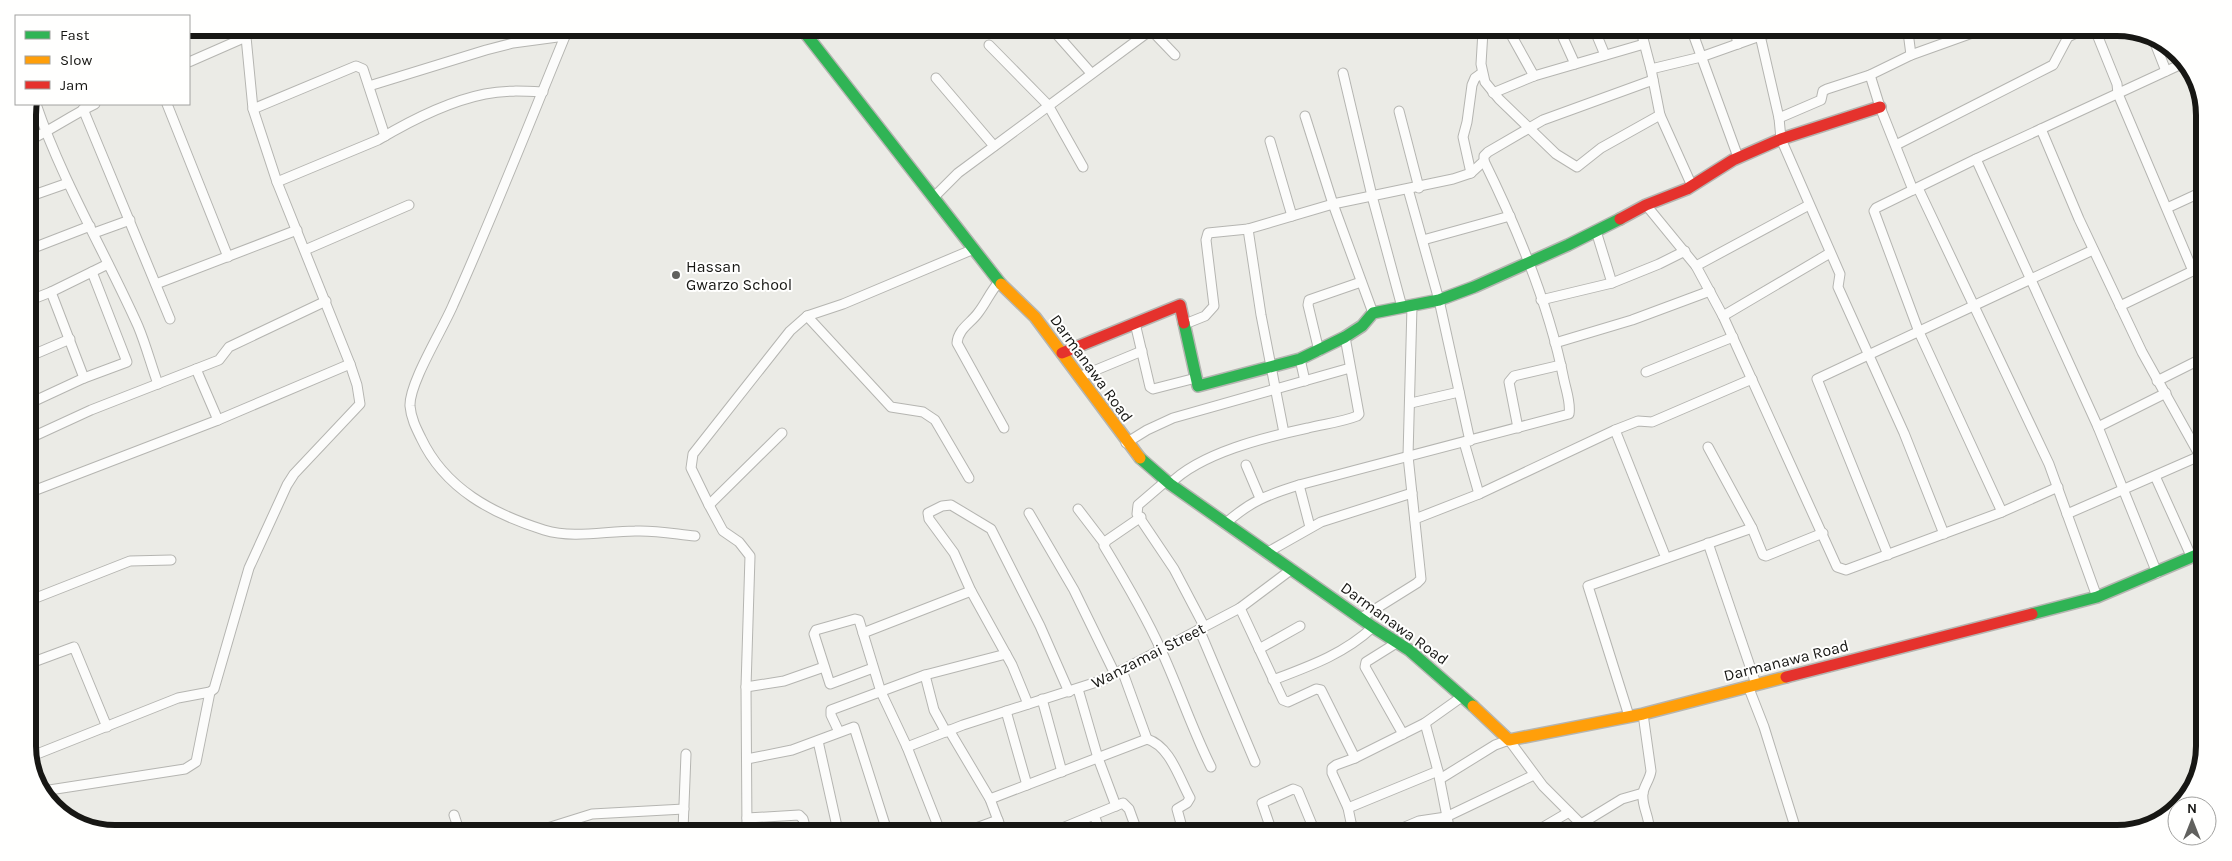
<svg xmlns="http://www.w3.org/2000/svg" width="2232" height="861" viewBox="0 0 2232 861" font-family="Karla,sans-serif">
  <rect width="100%" height="100%" fill="#ebebe6"/>
  <g fill="none" stroke-linecap="round" stroke-linejoin="round">
    <defs>
      <g id="street">
        <path d="M568,29c-38,92 -74,185 -115,276 -10,24 -44,78 -43,101 1,12 6,22 11,32 24,51 72,76 123,92 30,9 61,1 91,1 20,-1 40,3 60,5"/>
        <polyline points="1053,30 1091,73"/>
        <polyline points="1151,30 1175,55"/>
        <polyline points="1483,31 1481,64 1485,82 1499,99 1556,154 1577,167 1601,148 1660,115"/>
        <polyline points="1509,31 1534,76"/>
        <polyline points="1560,31 1575,64"/>
        <polyline points="1595,31 1605,55"/>
        <polyline points="1641,31 1651,69 1660,115 1692,186"/>
        <polyline points="1692,31 1738,157"/>
        <polyline points="1735,31 1738,44"/>
        <polyline points="1759,31 1779,118 1781,139 1840,274 1838,287 1904,433 1944,534"/>
        <polyline points="1908,32 1911,55"/>
        <polyline points="2096,32 2117,84 2118,94 2193,271"/>
        <polyline points="2153,38 2166,71"/>
        <polyline points="989,45 1048,105 1083,167"/>
        <polyline points="189,62 246,37"/>
        <polyline points="1651,69 1701,57 1774,31"/>
        <polyline points="1343,73 1372,196 1402,307"/>
        <polyline points="1870,75 1880,107 1913,190"/>
        <polyline points="936,78 994,146"/>
        <polyline points="369,86 486,50 513,43 565,36"/>
        <polyline points="1493,93 1534,76 1644,44"/>
        <path d="M36,104c26,77 69,148 102,222 8,19 13,39 20,58"/>
        <polyline points="167,104 228,257"/>
        <polyline points="83,109 170,319"/>
        <polyline points="253,109 356,66 363,69 385,136"/>
        <polyline points="1399,111 1419,188"/>
        <polyline points="1305,116 1333,204 1373,313"/>
        <polyline points="1779,118 1821,100 1823,91 1827,89 1870,75 1911,55 1975,32"/>
        <polyline points="2041,129 2079,219 2142,352 2200,456"/>
        <path d="M28,141c23,-11 44,-26 67,-37"/>
        <polyline points="1270,141 1292,216"/>
        <polyline points="1896,145 2053,65 2068,37 2078,32"/>
        <polyline points="1976,159 2098,427 2157,573"/>
        <polyline points="1471,173 1463,137 1467,122 1472,85 1475,78 1482,73"/>
        <path d="M277,182l101,-42c30,-18 72,-39 107,-46 19,-4 38,-3 58,-2"/>
        <polyline points="1918,188 2049,464 2097,597"/>
        <polyline points="1408,189 1439,300 1470,441"/>
        <polyline points="28,197 68,183"/>
        <polyline points="934,197 958,173 1151,30"/>
        <polyline points="1646,205 1696,266 1723,316 1837,567 1846,570 2002,512 2058,487"/>
        <polyline points="2167,208 2204,191"/>
        <polyline points="1248,229 1261,315 1284,433"/>
        <polyline points="1596,231 1612,283"/>
        <polyline points="94,233 130,220"/>
        <polyline points="1423,240 1510,216"/>
        <polyline points="28,250 90,226"/>
        <polyline points="305,250 409,205"/>
        <polyline points="1696,266 1809,205"/>
        <path d="M999,282c-9,10 -13,21 -21,31 -7,10 -20,16 -21,30l47,85"/>
        <polyline points="156,284 297,230"/>
        <polyline points="51,292 84,378"/>
        <polyline points="1541,300 1612,283 1659,264 1685,251"/>
        <polyline points="28,301 51,292 108,264"/>
        <polyline points="2120,306 2203,266"/>
        <polyline points="807,316 891,407 923,412 935,420 969,478"/>
        <polyline points="1723,316 1830,253"/>
        <polyline points="1135,323 1150,387 1153,389 1196,378"/>
        <polyline points="1185,324 1205,316 1214,306 1206,240 1208,233 1248,229 1333,204 1453,179 1471,173 1484,161 1484,156 1488,152 1543,120 1653,80"/>
        <polyline points="1555,343 1632,320 1710,291"/>
        <polyline points="1319,351 1308,305 1309,300 1361,282"/>
        <polyline points="28,357 70,339"/>
        <polyline points="1300,359 1305,381"/>
        <polyline points="196,369 218,420"/>
        <polyline points="1646,372 1733,337"/>
        <polyline points="1079,377 1142,351"/>
        <polyline points="2157,381 2203,358"/>
        <polyline points="1411,403 1459,392"/>
        <polyline points="28,404 84,378 127,362 92,272"/>
        <polyline points="2098,427 2166,393"/>
        <polyline points="1518,428 1509,382 1514,376 1561,365"/>
        <polyline points="1615,430 1666,558"/>
        <polyline points="28,439 91,410 219,360 229,347 326,301"/>
        <polyline points="1464,442 1479,494"/>
        <polyline points="1126,443 1147,430 1173,418 1350,368"/>
        <polyline points="1708,447 1752,528 1763,555 1766,556 1823,533"/>
        <polyline points="1246,465 1260,498"/>
        <polyline points="2155,476 2192,558"/>
        <polyline points="1166,481 1138,505 1137,514 1174,569 1204,626"/>
        <path d="M1170,484c30,-31 96,-47 138,-56 16,-4 34,-6 49,-12l2,-2 -14,-77"/>
        <polyline points="1299,485 1310,527"/>
        <polyline points="28,493 218,420 350,364"/>
        <polyline points="709,505 782,433"/>
        <polyline points="1078,509 1104,543"/>
        <polyline points="2002,512 1919,332 1874,211 1876,208 1976,159 2186,62"/>
        <polyline points="1029,513 1074,590 1115,674"/>
        <polyline points="2067,514 2202,455"/>
        <path d="M1141,517l-35,24 -2,5c20,33 41,68 57,104 18,39 31,79 50,117"/>
        <polyline points="1415,519 1479,494 1615,430 1638,421 1652,422 1752,379"/>
        <path d="M1226,523c25,-22 41,-28 73,-38l270,-71c2,-11 -3,-24 -5,-34 -15,-76 -46,-150 -80,-219"/>
        <polyline points="1708,543 1756,684"/>
        <polyline points="1268,552 1321,522 1412,493"/>
        <polyline points="1888,555 1817,379 2093,250"/>
        <polyline points="28,601 130,561 171,560"/>
        <polyline points="1240,608 1283,700 1288,702 1316,689 1321,690 1355,758"/>
        <polyline points="1361,618 1417,583 1421,579 1408,456 1412,306"/>
        <polyline points="1199,629 1255,762"/>
        <polyline points="863,633 971,591"/>
        <polyline points="1398,642 1366,662 1365,667 1403,734"/>
        <polyline points="1259,649 1300,626"/>
        <polyline points="28,664 74,647 107,727"/>
        <polyline points="873,668 830,684 814,634 816,630 855,619 859,620 881,692 907,747 940,831"/>
        <polyline points="1122,670 1147,739"/>
        <polyline points="925,675 934,710 946,732"/>
        <path d="M1273,680c37,-14 71,-26 100,-53"/>
        <polyline points="1748,686 1764,727 1797,833"/>
        <polyline points="746,687 784,681 824,667"/>
        <polyline points="1078,689 1098,758 1116,806"/>
        <polyline points="1042,699 1062,772"/>
        <polyline points="1028,704 1012,665 971,591 954,553 929,519 928,513 942,506 951,505 991,529 1040,626 1069,692"/>
        <polyline points="28,707 33,766"/>
        <polyline points="1006,711 1027,785"/>
        <path d="M1643,714l8,57c-1,8 -7,15 -8,22 -2,13 8,26 6,39"/>
        <polyline points="1629,716 1588,586 1752,528"/>
        <polyline points="1425,723 1438,771 1450,832"/>
        <polyline points="949,730 990,799 1002,831"/>
        <polyline points="839,732 831,715 831,710 925,675 1006,654"/>
        <polyline points="818,741 838,831"/>
        <polyline points="907,747 963,725 1103,680 1240,608 1292,569"/>
        <polyline points="32,756 178,698 210,692 214,689 249,568 287,485 294,474 360,404 357,385 350,364 277,182 253,109 246,37 242,28"/>
        <polyline points="747,759 792,750 854,727 887,831"/>
        <polyline points="1440,779 1495,745 1509,740 1543,786 1589,832"/>
        <polyline points="43,791 185,769 196,762 210,692"/>
        <path d="M990,799l157,-60c23,7 32,39 43,59l-3,5 -10,6 6,22"/>
        <polyline points="1348,808 1438,771"/>
        <polyline points="454,815 459,830"/>
        <polyline points="1094,815 1100,831"/>
        <polyline points="747,818 799,815 803,819 806,830"/>
        <polyline points="1581,824 1622,799 1643,793"/>
        <polyline points="541,830 592,814 684,809"/>
        <polyline points="683,830 686,754"/>
        <polyline points="747,830 746,687 750,556 739,542 723,531 709,505 691,468 693,454 790,331 807,316 843,304 974,249"/>
        <polyline points="968,831 998,820"/>
        <polyline points="1055,831 1123,803 1129,809 1137,831"/>
        <polyline points="1272,832 1262,803 1293,789 1298,791 1315,832"/>
        <polyline points="1353,832 1348,808 1332,773 1332,768 1336,765 1355,758 1425,723 1463,696"/>
        <polyline points="1393,832 1419,821 1446,817 1534,775"/>
        <polyline points="1535,832 1569,812"/>
      </g>
      <g id="fast">
        <polyline points="802,29 1001,284"/>
        <polyline points="1184,323 1198,386 1300,359 1345,337 1362,326 1373,313 1439,300 1474,287 1568,245 1620,219"/>
        <polyline points="1140,458 1170,484 1373,627 1409,650 1473,706"/>
        <polyline points="2032,614 2097,597 2201,553"/>
      </g>
      <g id="slow">
        <polyline points="1001,284 1035,317 1140,458"/>
        <polyline points="1473,706 1509,740 1643,714 1786,677"/>
      </g>
      <g id="jam">
        <polyline points="1620,219 1646,205 1687,189 1733,160 1781,139 1880,107"/>
        <polyline points="1062,353 1180,305 1184,323"/>
        <polyline points="1786,677 2032,614"/>
      </g>
    </defs>
    <use href="#street" stroke="#b5b5b1" stroke-width="11"/>
    <use href="#fast" stroke="#b5b5b1" stroke-width="14"/>
    <use href="#slow" stroke="#b5b5b1" stroke-width="14"/>
    <use href="#jam" stroke="#b5b5b1" stroke-width="14"/>
    <use href="#street" stroke="#fcfcfb" stroke-width="9"/>
    <use href="#fast" stroke="#30b455" stroke-width="11"/>
    <use href="#slow" stroke="#ff9f0a" stroke-width="11"/>
    <use href="#jam" stroke="#e5322d" stroke-width="11"/>
  </g>
  <circle fill="#61615e" stroke="#fffffe" stroke-width="2" cx="676" cy="275" r="5"/>
  <g text-anchor="middle" stroke-width="4" stroke-linejoin="round" paint-order="stroke">
    <g font-size="16" fill="#171714" stroke="#fffffe" text-anchor="start">
      <text x="686" y="272">Hassan<tspan x="686" dy="18">Gwarzo School</tspan></text>
    </g>
    <g font-size="16" fill="#171714" stroke="#fffffe">
      <text transform="translate(1092 368) rotate(54)" y="6">Darmanawa Road</text>
      <text transform="translate(1395 623) rotate(36)" y="6">Darmanawa Road</text>
      <text transform="translate(1148 655) rotate(-27)" y="6">Wanzamai Street</text>
      <text transform="translate(1786 660) rotate(-14)" y="6">Darmanawa Road</text>
    </g>
  </g>
  <path d="M0 0H2232V861H0ZM115 36H2117A79 79 0 0 1 2196 115V746A79 79 0 0 1 2117 825H115A79 79 0 0 1 36 746V115A79 79 0 0 1 115 36Z" fill="#fffffe" fill-rule="evenodd"/>
  <path fill="none" stroke="#171714" stroke-width="6" d="M115 36H2117A79 79 0 0 1 2196 115V746A79 79 0 0 1 2117 825H115A79 79 0 0 1 36 746V115A79 79 0 0 1 115 36Z"/>
  <rect x="15" y="15" width="175" height="90" fill="#fffffe" stroke="#a2a2a0"/>
  <rect x="25" y="31" width="25" height="8" fill="#30b455" stroke="#a2a2a0"/>
  <text x="60" y="40" font-size="15" fill="#171714">Fast</text>
  <rect x="25" y="56" width="25" height="8" fill="#ff9f0a" stroke="#a2a2a0"/>
  <text x="60" y="65" font-size="15" fill="#171714">Slow</text>
  <rect x="25" y="81" width="25" height="8" fill="#e5322d" stroke="#a2a2a0"/>
  <text x="60" y="90" font-size="15" fill="#171714">Jam</text>
  <g transform="translate(2192 821)"><circle r="24" fill="#fffffe" stroke="#a2a2a0"/>
  <path d="M0-4L9 19L0 12L-9 19Z" fill="#61615e"/>
  <text y="-8" font-size="14" font-weight="bold" text-anchor="middle" fill="#171714">N</text>
  </g>
</svg>
